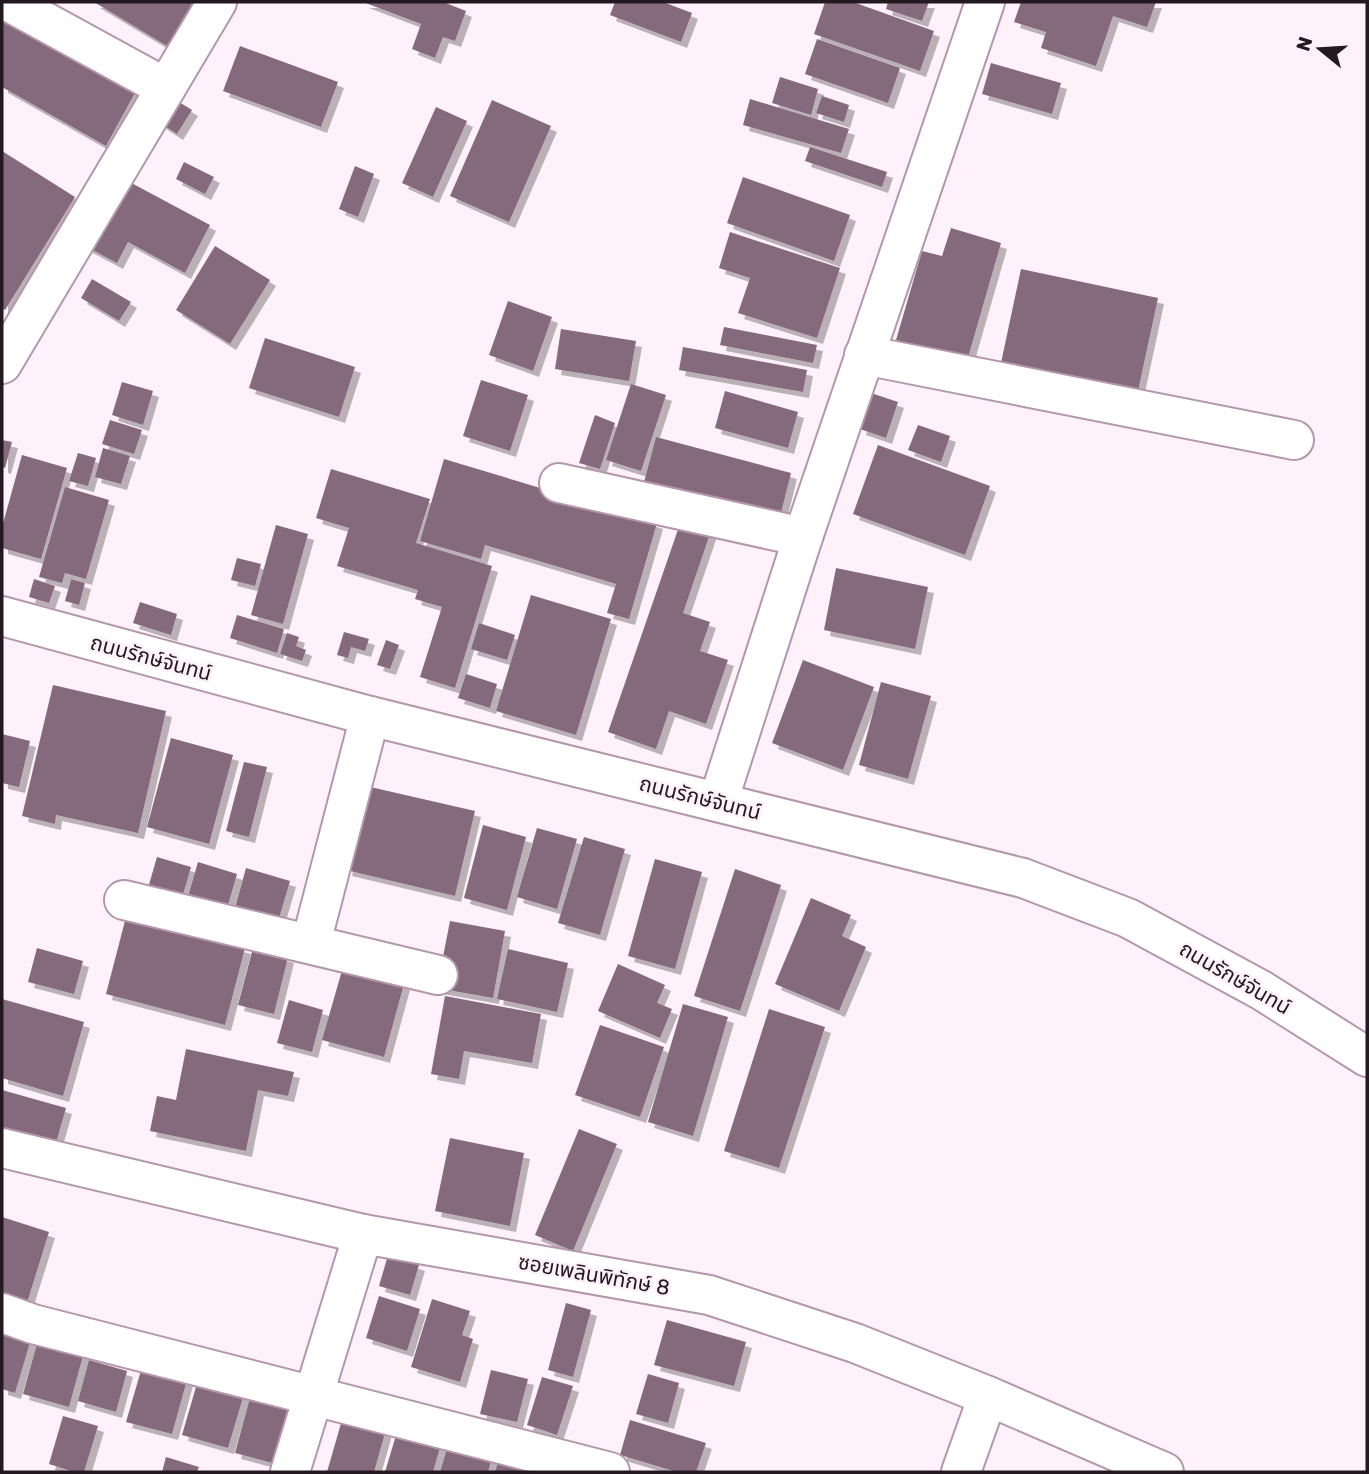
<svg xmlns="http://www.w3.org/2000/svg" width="1369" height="1474" viewBox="0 0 1369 1474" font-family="Rubik,'Noto Sans Thai',sans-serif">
  <defs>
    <filter id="shadow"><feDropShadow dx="6" dy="6" stdDeviation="0" flood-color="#0004"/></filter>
  </defs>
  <rect width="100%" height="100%" fill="#fef1fa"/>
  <g fill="#85697d" filter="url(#shadow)">
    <polygon points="94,2 193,2 167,46"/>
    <polygon points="363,2 443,2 466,11 455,41 443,37 435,58 412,49 421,24"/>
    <polygon points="615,2 663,2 692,13 681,42 610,15"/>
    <polygon points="825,2 853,2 934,31 920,71 814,34"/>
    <polygon points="888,2 929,2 922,21 886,9"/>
    <polygon points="1021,2 1156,2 1147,27 1113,16 1096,66 1041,48 1046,32 1014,22"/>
    <polygon points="2,13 137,89 106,146 2,87"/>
    <polygon points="817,39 900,68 888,103 805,74"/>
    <polygon points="240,46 338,82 321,127 223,91"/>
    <polygon points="991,63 1061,83 1052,114 982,94"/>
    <polygon points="780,77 818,89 811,115 772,103"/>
    <polygon points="822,96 849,105 844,122 816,113"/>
    <polygon points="174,99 192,110 177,134 160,123"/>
    <polygon points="750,99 849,129 841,153 743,125"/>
    <polygon points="492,100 551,126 509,222 450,196"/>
    <polygon points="436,107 467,121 433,197 402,183"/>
    <polygon points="810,147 887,172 882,187 805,161"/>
    <polygon points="2,151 75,197 5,310 2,308"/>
    <polygon points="184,162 214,177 205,194 176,179"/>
    <polygon points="355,166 374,174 358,217 339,209"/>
    <polygon points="743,177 850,215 834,261 727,223"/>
    <polygon points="122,178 210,225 185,273 128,242 117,263 85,246"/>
    <polygon points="951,228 1001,243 967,361 896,340 922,251 942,256"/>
    <polygon points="730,232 840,268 817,338 738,313 750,278 719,268"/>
    <polygon points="215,246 270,280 230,344 176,310"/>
    <polygon points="1021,269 1158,298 1138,391 1001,363"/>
    <polygon points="92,279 131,302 119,321 81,298"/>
    <polygon points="508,301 552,317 533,371 489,355"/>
    <polygon points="724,327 817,345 813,363 720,345"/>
    <polygon points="561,329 636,341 629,381 555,369"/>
    <polygon points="265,338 355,367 339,417 249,388"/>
    <polygon points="683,347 807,370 803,392 679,370"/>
    <polygon points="481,380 528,395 510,451 463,436"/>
    <polygon points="122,382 153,391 143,425 112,415"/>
    <polygon points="631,384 666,395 641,471 606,460"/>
    <polygon points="725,391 798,412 788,448 715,428"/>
    <polygon points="871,393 898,402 886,438 860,429"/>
    <polygon points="595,415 615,423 600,469 579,463"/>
    <polygon points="110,420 142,430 134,454 102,444"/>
    <polygon points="918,425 950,436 941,462 908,450"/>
    <polygon points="656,437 791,473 778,525 642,490"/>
    <polygon points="2,440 12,442 5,468 2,467"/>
    <polygon points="878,445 990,486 965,555 853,514"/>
    <polygon points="103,448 130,456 121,484 95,477"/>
    <polygon points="78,453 96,458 88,486 69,481"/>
    <polygon points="22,455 67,468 41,559 2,548 2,527"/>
    <polygon points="444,459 657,523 629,619 607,613 616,584 485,545 481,559 420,541"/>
    <polygon points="331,469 430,499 416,543 492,566 455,688 420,677 442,607 415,599 418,590 337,566 349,528 316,518"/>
    <polygon points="65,487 109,500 86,579 65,573 62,583 39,577"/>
    <polygon points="682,518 712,528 683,613 710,622 700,651 728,660 706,724 669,711 656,749 608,732"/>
    <polygon points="276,525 308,534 283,624 251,615"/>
    <polygon points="237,558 261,564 255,586 231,580"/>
    <polygon points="836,568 928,587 915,649 824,630"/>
    <polygon points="34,579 55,586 49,603 29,597"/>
    <polygon points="71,579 85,583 79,605 65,601"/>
    <polygon points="531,595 611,619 576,735 496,711"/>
    <polygon points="140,602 177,614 171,635 133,623"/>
    <polygon points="237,615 284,629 277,653 230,638"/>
    <polygon points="479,623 515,635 507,660 471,649"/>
    <polygon points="344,632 369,639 365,651 351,647 348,658 337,655"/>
    <polygon points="287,633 299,637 296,646 306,650 302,661 280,654"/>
    <polygon points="386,640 399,645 390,669 377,665"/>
    <polygon points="803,660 874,687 843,770 772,743"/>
    <polygon points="466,674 497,684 490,708 458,698"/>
    <polygon points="881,682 931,696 908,779 859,765"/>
    <polygon points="53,685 166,711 138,833 56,815 55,824 22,816"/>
    <polygon points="2,734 30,741 19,787 2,783"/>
    <polygon points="171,738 233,755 209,844 147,827"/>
    <polygon points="244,762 267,767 249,837 226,831"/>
    <polygon points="366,786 475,811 455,896 346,870"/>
    <polygon points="483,825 526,837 507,910 464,898"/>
    <polygon points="537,828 577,839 557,909 517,897"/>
    <polygon points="584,837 625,849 600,935 558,923"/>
    <polygon points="157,857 191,867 180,905 146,895"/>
    <polygon points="655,859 702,872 675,969 628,956"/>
    <polygon points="198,862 237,874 224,919 185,907"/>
    <polygon points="246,868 290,881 275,932 232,919"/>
    <polygon points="735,869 781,885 740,1011 694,996"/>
    <polygon points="811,898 851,915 842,936 866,947 839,1011 775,984"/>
    <polygon points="126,917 245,948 225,1025 106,994"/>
    <polygon points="450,921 505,931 493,998 437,988"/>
    <polygon points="37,948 83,961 74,994 28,982"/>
    <polygon points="253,948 288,957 274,1014 238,1005"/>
    <polygon points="508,949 568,963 557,1012 497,999"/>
    <polygon points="618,964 665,985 657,1003 672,1009 660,1038 598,1011"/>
    <polygon points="343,967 404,984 384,1057 322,1040"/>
    <polygon points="445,996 541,1014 532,1063 464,1051 459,1079 431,1074"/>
    <polygon points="2,999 84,1022 63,1096 2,1078"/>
    <polygon points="289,1000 323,1010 312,1052 277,1043"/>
    <polygon points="683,1004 728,1017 693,1136 648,1122"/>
    <polygon points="769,1009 825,1027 779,1168 724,1151"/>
    <polygon points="600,1025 664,1047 640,1117 575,1095"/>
    <polygon points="186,1049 294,1072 288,1096 258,1090 246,1151 150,1131 157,1096 176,1100"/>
    <polygon points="2,1090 66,1108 54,1150 2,1135"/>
    <polygon points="579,1129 617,1144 573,1251 535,1235"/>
    <polygon points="450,1138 524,1153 510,1226 435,1211"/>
    <polygon points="2,1217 49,1232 26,1306 2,1298"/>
    <polygon points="388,1255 419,1265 410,1295 379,1286"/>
    <polygon points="379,1296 420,1309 407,1351 366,1338"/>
    <polygon points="432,1299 470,1311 462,1335 473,1339 460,1382 411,1367"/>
    <polygon points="566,1303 591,1310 573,1377 548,1370"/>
    <polygon points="667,1320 746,1342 734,1386 654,1365"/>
    <polygon points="2,1330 31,1339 15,1393 2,1389"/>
    <polygon points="38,1340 84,1352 69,1407 23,1394"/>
    <polygon points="89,1360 127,1371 116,1412 78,1401"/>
    <polygon points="142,1367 187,1380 172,1434 126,1422"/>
    <polygon points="491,1370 528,1379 517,1422 480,1414"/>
    <polygon points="648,1374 679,1383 668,1423 636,1414"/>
    <polygon points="542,1377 573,1386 557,1435 527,1425"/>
    <polygon points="198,1380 244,1394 228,1448 182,1435"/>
    <polygon points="250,1398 296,1411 280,1465 235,1453"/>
    <polygon points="344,1413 387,1426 374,1472 327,1472"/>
    <polygon points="63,1416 98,1426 84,1472 74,1472 49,1464"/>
    <polygon points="630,1420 706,1443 696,1472 677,1472 620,1455"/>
    <polygon points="397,1432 441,1444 433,1472 385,1472"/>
    <polygon points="448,1445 492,1458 488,1472 440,1472"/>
    <polygon points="166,1457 199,1467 197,1472 162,1472"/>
    <polygon points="499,1459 541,1472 495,1472"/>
  </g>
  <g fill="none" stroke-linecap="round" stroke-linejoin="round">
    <defs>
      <g id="minor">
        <polyline points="9,2 166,88"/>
        <polyline points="864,355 1294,440"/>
        <polyline points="2,364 217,2"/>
        <polyline points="559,483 803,537"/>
        <polyline points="718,802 803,537 985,2"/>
        <polyline points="124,900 438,975"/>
        <polyline points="311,943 370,716"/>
        <polyline points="2,1148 363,1234 709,1295 855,1343 988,1396 1164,1472"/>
        <polyline points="2,1313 33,1324 610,1472"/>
        <polyline points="290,1472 363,1234"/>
        <polyline points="961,1472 988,1396"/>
      </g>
      <polyline id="major" points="2,616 370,716 1023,878 1128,918 1261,990 1367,1057"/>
    </defs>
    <use href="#minor" stroke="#b597ad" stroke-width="42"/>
    <use href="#major" stroke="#b597ad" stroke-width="42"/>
    <use href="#minor" stroke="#fff" stroke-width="38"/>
    <use href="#major" stroke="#fff" stroke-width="38"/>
  </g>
  <g text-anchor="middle" stroke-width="5" stroke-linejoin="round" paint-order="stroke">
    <g font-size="21" fill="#241921" stroke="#fef1fa">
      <text transform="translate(151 658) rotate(15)" y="7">ถนนรักษ์จันทน์</text>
      <text transform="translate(700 798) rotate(14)" y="7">ถนนรักษ์จันทน์</text>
      <text transform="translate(1235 978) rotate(30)" y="7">ถนนรักษ์จันทน์</text>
      <text transform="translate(594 1275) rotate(10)" y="7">ซอยเพลินพิทักษ์ 8</text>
    </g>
  </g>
  <rect width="1369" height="1474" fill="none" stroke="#241921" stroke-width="7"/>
  <g transform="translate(1320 49) rotate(288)" stroke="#fef1fa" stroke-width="5" paint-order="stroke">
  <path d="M0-5L12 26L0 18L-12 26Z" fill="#241921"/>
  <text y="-10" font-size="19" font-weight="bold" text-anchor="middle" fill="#241921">N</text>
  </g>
</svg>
